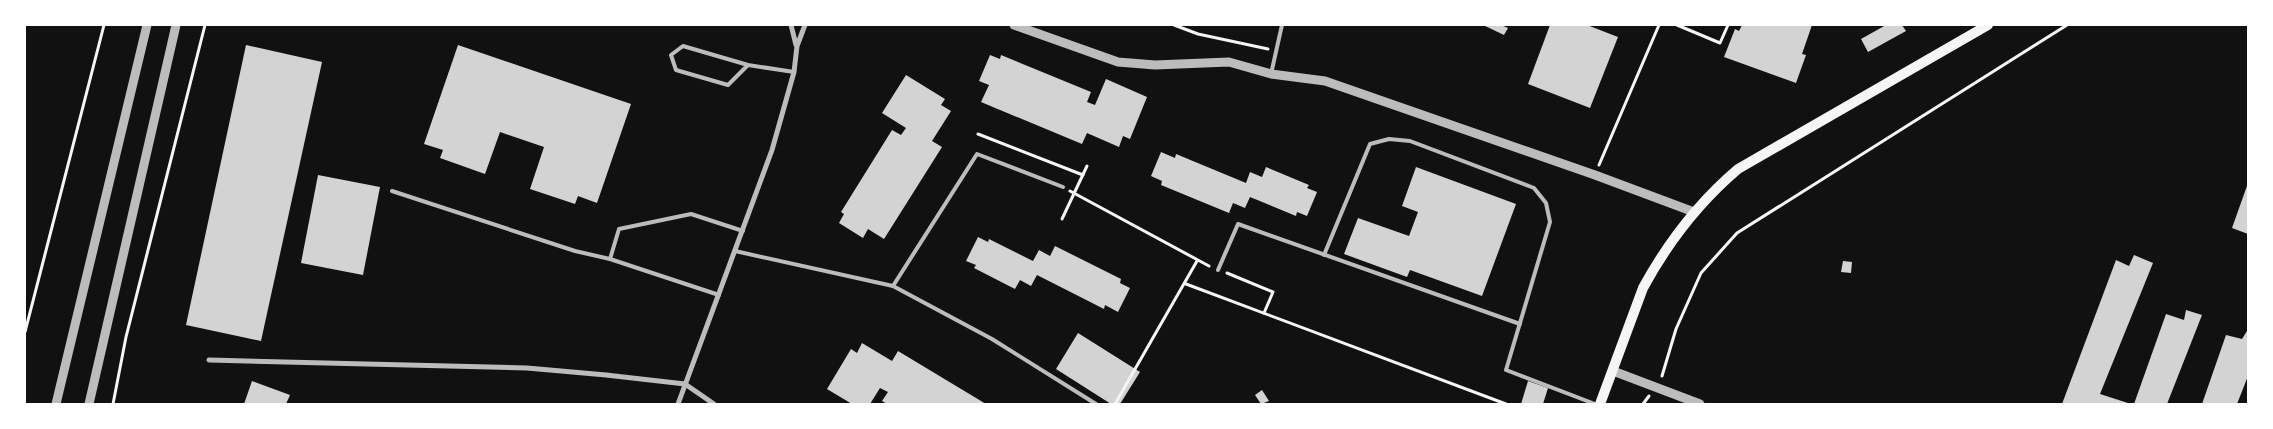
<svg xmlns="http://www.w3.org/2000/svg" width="2273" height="429" viewBox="0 0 2273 429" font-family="'Public Sans',sans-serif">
  <rect width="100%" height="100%" fill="#111"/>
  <g fill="#d3d3d3">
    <polygon points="1483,25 1501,25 1508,28 1504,35"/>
    <polygon points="1550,25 1587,25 1618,37 1590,108 1528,84"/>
    <polygon points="1742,25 1812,25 1802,54 1806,55 1796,83 1724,57 1735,29 1739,31"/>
    <polygon points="1886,25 1902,25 1906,31 1868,52 1861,39"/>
    <polygon points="246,45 322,62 261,341 186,325"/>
    <polygon points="458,45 631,104 597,203 578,196 575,204 530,189 544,147 500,132 485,174 440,158 443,150 424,144"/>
    <polygon points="990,55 1000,59 1001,55 1091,92 1087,102 1095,105 1106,79 1147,97 1130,139 1123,136 1119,147 1087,133 1082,144 981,102 989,85 979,81"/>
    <polygon points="906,75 945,99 941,105 951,111 932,141 942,147 884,239 868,229 863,238 839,223 844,214 841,212 892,130 901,135 906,128 882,113"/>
    <polygon points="1161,152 1175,158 1176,154 1246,183 1250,172 1262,177 1266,167 1309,185 1307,188 1317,192 1307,216 1297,212 1296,216 1250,197 1245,208 1233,203 1229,213 1161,185 1162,181 1151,176"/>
    <polygon points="1416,167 1516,204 1482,296 1410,270 1407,277 1344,254 1358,218 1409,236 1418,212 1402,206"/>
    <polygon points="318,175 380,187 363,275 301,263"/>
    <polygon points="2248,183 2248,234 2232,228"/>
    <polygon points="978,237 988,242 989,239 1033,261 1039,250 1050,256 1055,246 1121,279 1120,283 1130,288 1118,312 1105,305 1104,309 1037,275 1031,286 1020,280 1015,289 974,268 976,265 966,261"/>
    <polygon points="2134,255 2153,263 2100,394 2131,404 2062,404 2116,260 2129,266"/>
    <polygon points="1843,261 1852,262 1851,273 1841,272"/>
    <polygon points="2186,310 2202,315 2167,404 2134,404 2166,314 2184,320"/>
    <polygon points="2247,331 2248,376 2237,404 2202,404 2226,335 2242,339"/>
    <polygon points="1078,333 1140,372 1120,404 1111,404 1056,369"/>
    <polygon points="862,343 892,361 898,351 986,404 887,404 882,401 888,392 880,388 870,404 852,404 827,389 851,349 857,353"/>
    <polygon points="252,381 290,395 286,404 244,404"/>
    <polygon points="1528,381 1548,388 1543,404 1521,404"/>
    <polygon points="1262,390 1269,401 1261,404 1255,395"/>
  </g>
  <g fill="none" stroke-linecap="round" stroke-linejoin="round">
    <g stroke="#f5f5f5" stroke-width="3">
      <polyline points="1174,25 1198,34 1268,49"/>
      <polyline points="1677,25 1720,43 1728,25"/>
      <polyline points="978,134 1083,175"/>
      <polyline points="1599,165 1659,25"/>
      <polyline points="1070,191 1209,266"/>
      <polyline points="1062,219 1087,166"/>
      <polyline points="1227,273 1273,292 1264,313"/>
      <polyline points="1186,284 1506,404"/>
      <polyline points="25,332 104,25"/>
      <polyline points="1662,376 1676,329 1701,273 1737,233 2067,25"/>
      <polyline points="113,404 126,337 205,25"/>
      <polyline points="1115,404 1197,261"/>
      <polyline points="1643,404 1649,396"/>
    </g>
    <g stroke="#bcbcbc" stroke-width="4">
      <polyline points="748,65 728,85 676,70 671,55 683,46 748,65 794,72"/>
      <polyline points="1271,74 1282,25"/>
      <polyline points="392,191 575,251 610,259 719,295"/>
      <polyline points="735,251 893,286 992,339 1096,404"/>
      <polyline points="1324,255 1370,144 1389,139 1410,141 1534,188 1546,203 1550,222 1506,370 1595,404"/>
      <polyline points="610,259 619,229 691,214 743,231"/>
      <polyline points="1218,270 1238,224 1520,324"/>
      <polyline points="893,286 977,154 1063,187"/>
    </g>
    <g stroke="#bcbcbc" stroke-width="5">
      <polyline points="791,25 796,45"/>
      <polyline points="209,360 527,368 606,375 685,384 714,404"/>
      <polyline points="678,404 772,150 794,72 797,46 805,25"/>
    </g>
    <g stroke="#bcbcbc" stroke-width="9">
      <polyline points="1014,25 1118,62 1155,65 1229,62 1271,74 1325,81 1595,175 1694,212"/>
      <polyline points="1613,371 1700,404"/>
      <polyline points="56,404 147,25"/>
      <polyline points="89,404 176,25"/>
    </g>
    <path stroke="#f5f5f5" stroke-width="10" d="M1600,404l43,-116c25,-46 55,-85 95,-119l250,-144"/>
  </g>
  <rect width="2273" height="429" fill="none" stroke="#ffffff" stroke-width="52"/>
</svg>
